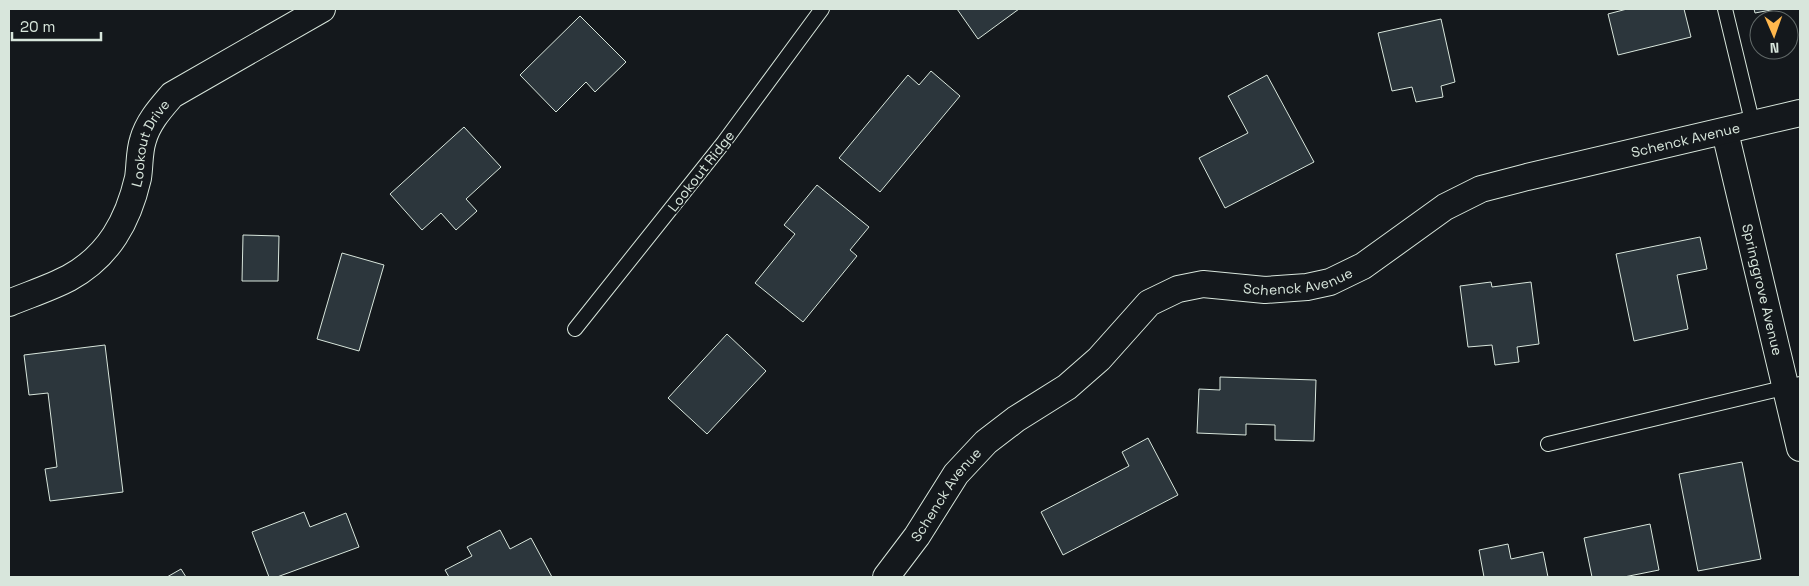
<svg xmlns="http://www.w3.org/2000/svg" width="1809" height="586" viewBox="0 0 1809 586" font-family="'Space Grotesk',sans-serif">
  <rect width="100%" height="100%" fill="#14181c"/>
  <g fill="#2c363c" stroke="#d8e6dc">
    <polygon points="957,9 1019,9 978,39"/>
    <polygon points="1627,9 1684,9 1691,37 1618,55 1608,14"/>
    <polygon points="1754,9 1776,9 1755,13"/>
    <polygon points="580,16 626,62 595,92 586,82 556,112 520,75"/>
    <polygon points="1441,19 1455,82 1441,86 1443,97 1416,102 1412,87 1392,91 1378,33"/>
    <polygon points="931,71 960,96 880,192 839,158 908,75 919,85"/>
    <polygon points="1267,75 1314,162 1225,208 1199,158 1248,133 1228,96"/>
    <polygon points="464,127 501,167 466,199 477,211 456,230 441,213 422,230 390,194"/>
    <polygon points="817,185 869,227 850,250 857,256 803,322 755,283 795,234 784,225"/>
    <polygon points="243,235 279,236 278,281 242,281"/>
    <polygon points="1700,237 1707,269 1677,275 1688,329 1634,341 1616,254"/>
    <polygon points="342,253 384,265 359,351 317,339"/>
    <polygon points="1491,282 1492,287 1531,282 1539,344 1517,347 1519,362 1495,365 1492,345 1468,347 1460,286"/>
    <polygon points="727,334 766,371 707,434 668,398"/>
    <polygon points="105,345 123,492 50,501 45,469 57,467 48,393 29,395 24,355"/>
    <polygon points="1220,377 1316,380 1314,441 1275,440 1275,425 1246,424 1246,435 1197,433 1199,389 1220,390"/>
    <polygon points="1148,438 1178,495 1063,555 1041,512 1129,466 1122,452"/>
    <polygon points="1742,462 1761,559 1698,571 1679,474"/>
    <polygon points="304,512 310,527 346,513 359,547 277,577 269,577 252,532"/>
    <polygon points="1650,524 1659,570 1624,577 1592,577 1584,538"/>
    <polygon points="500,530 510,549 531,538 552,577 449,577 445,570 472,556 467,547"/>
    <polygon points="1508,544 1511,559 1543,552 1548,577 1484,577 1479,550"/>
    <polygon points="181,569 186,577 167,577"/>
  </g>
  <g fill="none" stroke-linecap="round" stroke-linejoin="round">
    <defs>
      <g id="service">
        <polyline points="1725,9 1753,125"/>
        <polyline points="575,329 724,142 822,9"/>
        <polyline points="1548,444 1800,384"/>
      </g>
      <g id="minor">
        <path id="s1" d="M1725,132l75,316"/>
        <path id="s2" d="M9,303c19,-8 41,-15 60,-25 40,-22 59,-57 69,-100 2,-13 1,-26 5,-38 5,-18 17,-31 29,-45l150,-86"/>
        <path id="s3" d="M886,577l31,-41 39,-62 30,-32 30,-23 51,-32 32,-28 50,-56 29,-14 25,-5 62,6 42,-3 23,-5 33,-16 82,-59 36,-18 46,-12 273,-64"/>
      </g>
    </defs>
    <use href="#service" stroke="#d8e6dc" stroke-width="16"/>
    <use href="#minor" stroke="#d8e6dc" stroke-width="28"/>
    <use href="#service" stroke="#14181c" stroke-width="14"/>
    <use href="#minor" stroke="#14181c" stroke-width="26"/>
  </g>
  <g text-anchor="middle" stroke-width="4" stroke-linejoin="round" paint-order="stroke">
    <g font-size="14" fill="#d8e6dc" stroke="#14181c">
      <text dy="5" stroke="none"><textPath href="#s3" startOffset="958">Schenck Avenue</textPath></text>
      <text dy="5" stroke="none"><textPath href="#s2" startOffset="228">Lookout Drive</textPath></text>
      <text transform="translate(701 171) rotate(-52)" y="5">Lookout Ridge</text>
      <text dy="5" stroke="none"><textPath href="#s3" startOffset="538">Schenck Avenue</textPath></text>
      <text dy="5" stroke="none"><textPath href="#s1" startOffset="162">Springgrove Avenue</textPath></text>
      <text dy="5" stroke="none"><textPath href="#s3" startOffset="102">Schenck Avenue</textPath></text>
    </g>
  </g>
  <rect width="1809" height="586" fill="none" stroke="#d8e6dc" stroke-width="20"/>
  <g transform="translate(1774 35) rotate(178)"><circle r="24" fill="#14181c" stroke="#626a69"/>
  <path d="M0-4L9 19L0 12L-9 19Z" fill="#ffb74d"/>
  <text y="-8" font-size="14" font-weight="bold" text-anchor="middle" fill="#d8e6dc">N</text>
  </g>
  <path d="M12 32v8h89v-8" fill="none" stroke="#d8e6dc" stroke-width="2.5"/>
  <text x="20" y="32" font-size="15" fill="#d8e6dc" stroke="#14181c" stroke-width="4" paint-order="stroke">20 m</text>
</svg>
